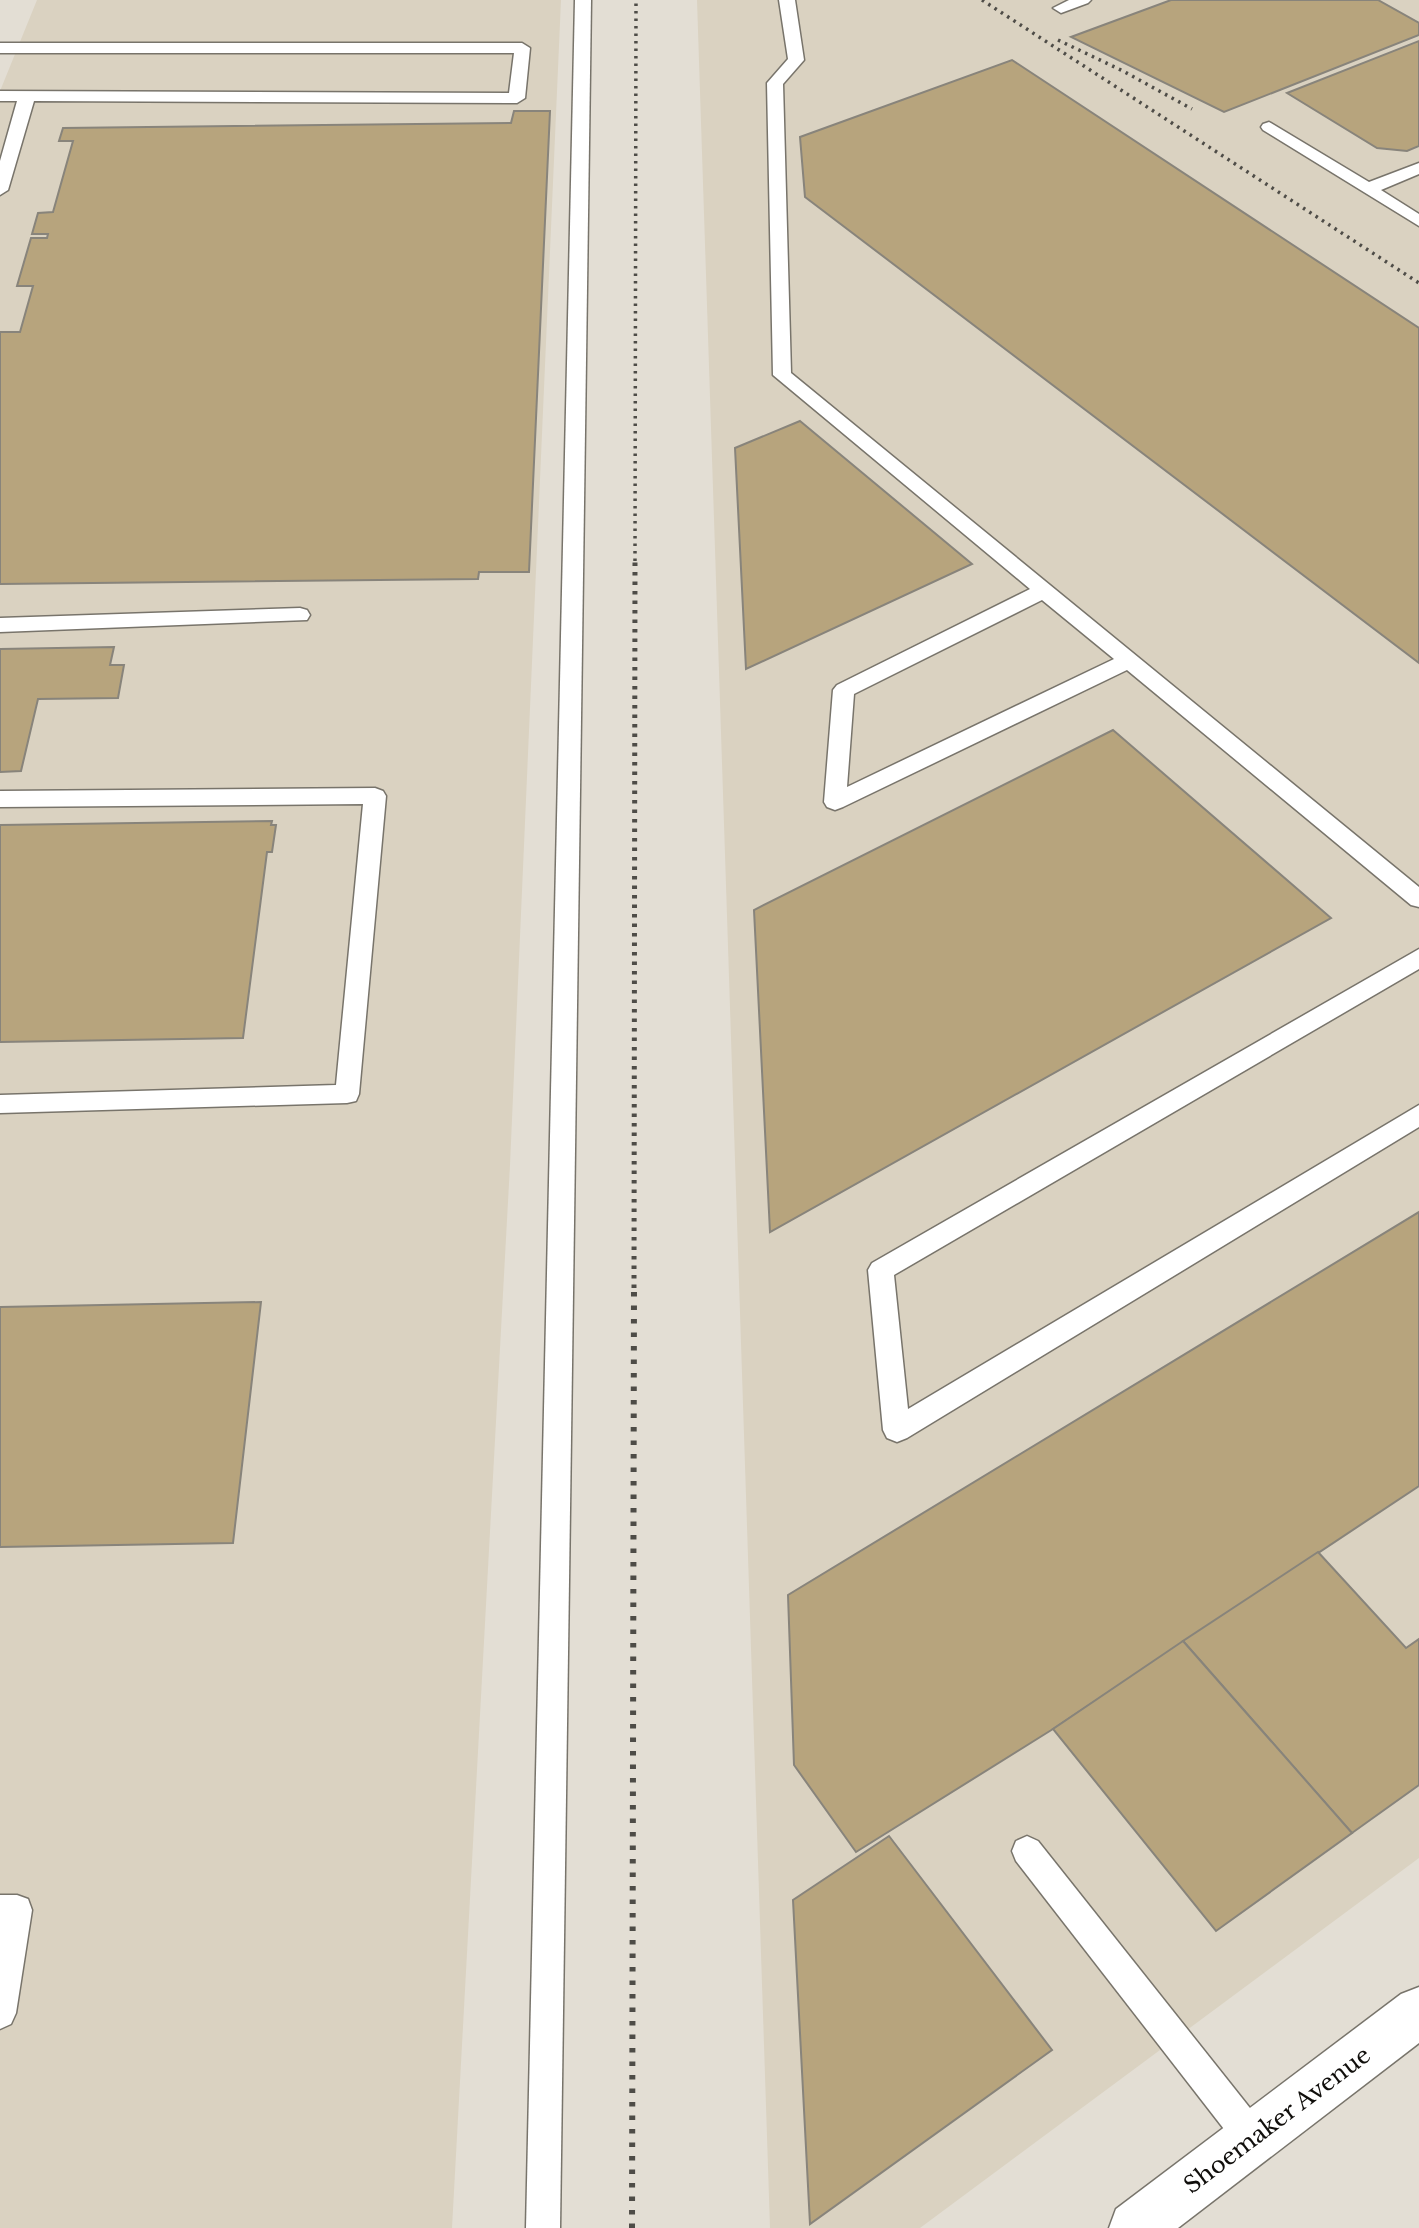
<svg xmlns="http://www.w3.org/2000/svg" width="1419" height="2228" viewBox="0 0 1419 2228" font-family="'Libre Baskerville',serif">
  <rect width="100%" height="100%" fill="#e3ded4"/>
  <g fill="#dad2c1">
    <polygon points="37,0 561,0 510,1165 452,2228 0,2228 0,91"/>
    <polygon points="697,0 1419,0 1419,1858 920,2228 770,2228"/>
  </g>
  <g fill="#b7a47d" stroke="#88847b" stroke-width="2">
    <polygon points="1171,0 1378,0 1419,23 1419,35 1224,112 1071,37"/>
    <polygon points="1419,41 1419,146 1407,151 1377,148 1287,93"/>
    <polygon points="1012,60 1419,328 1419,663 805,197 800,137"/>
    <polygon points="514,111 550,111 529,572 479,572 478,579 0,584 0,332 20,332 33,286 17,286 31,238 47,238 48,234 32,234 38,213 53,212 73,141 59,141 63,128 511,123"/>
    <polygon points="800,421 972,564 746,669 735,448"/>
    <polygon points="114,647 110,665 124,665 118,698 38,699 21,771 0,772 0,649"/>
    <polygon points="1113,730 1331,918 770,1232 754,910"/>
    <polygon points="272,821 271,825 276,825 272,852 267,852 243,1038 0,1042 0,825"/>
    <polygon points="1419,1212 1419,1486 1053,1729 856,1852 794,1765 788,1595"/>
    <polygon points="261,1302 233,1543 0,1547 0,1307"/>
    <polygon points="1318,1552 1406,1648 1419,1639 1419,1785 1352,1833 1183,1641"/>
    <polygon points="1183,1641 1352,1833 1216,1931 1053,1729"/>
    <polygon points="889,1836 1052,2050 810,2224 793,1900"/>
  </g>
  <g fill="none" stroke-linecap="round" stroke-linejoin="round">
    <defs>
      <g id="lane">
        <polygon points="575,0 591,0 560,2228 526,2228"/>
        <path d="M779,0h16l9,60 -21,24 8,289 628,514v20l-8,-2 -284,-235 -284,137 -8,3 -8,-3 -3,-5 9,-112 4,-5 193,-96 -257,-214 -6,-292 21,-24zM1042,600l72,59 -267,128 7,-93z"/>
        <polygon points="1069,0 1091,0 1088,3 1061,13 1053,8"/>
        <polygon points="0,43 522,43 530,48 525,98 517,103 34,101 8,190 0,195 0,161 17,101 0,101 0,91 509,93 514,53 0,53"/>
        <polygon points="1269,122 1369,182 1419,163 1419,174 1381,190 1419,214 1419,226 1263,130 1261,127 1263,124"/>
        <polygon points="300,608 307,610 310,615 307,620 0,632 0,618"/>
        <polygon points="375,788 383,791 386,796 359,1094 356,1101 347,1103 0,1113 0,1095 336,1085 363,804 0,807 0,791"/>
        <polygon points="1419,949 1419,969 894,1275 908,1409 1419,1105 1419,1127 907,1438 897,1442 887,1438 883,1430 868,1270 872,1263"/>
        <polygon points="1027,1836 1038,1841 1265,2127 1269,2139 1265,2151 1253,2155 1241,2151 1016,1861 1012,1851 1016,1841"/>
        <polygon points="0,1895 17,1895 28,1899 32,1910 16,2013 11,2024 0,2029"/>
      </g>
      <polygon id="secondary" points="1419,1987 1419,2043 1178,2228 1109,2228 1116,2209 1401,1994"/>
    </defs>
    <use href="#lane" stroke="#78746b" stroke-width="3"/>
    <use href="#secondary" stroke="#78746b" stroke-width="3"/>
    <use href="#lane" fill="#fff" fill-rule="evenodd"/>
    <use href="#secondary" fill="#fff" fill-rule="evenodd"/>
    <g stroke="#4e4c47" stroke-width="3.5" stroke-dasharray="2.5 5" stroke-linecap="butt">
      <polyline points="982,0 1419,283"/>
      <polyline points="1058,40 1123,71 1192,109"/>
      <polyline points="635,561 636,0"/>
    </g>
    <polyline stroke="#4e4c47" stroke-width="5" stroke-dasharray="3.5 6" stroke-linecap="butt" points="634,1288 635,560"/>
    <polyline stroke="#4e4c47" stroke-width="6" stroke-dasharray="4.5 9" stroke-linecap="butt" points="632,2228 634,1286"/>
  </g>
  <g text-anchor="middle" stroke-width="6" stroke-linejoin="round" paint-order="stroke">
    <g font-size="23" fill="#100e0b" stroke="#fff">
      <text transform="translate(1277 2120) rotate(-37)" y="8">Shoemaker Avenue</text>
    </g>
  </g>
</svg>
